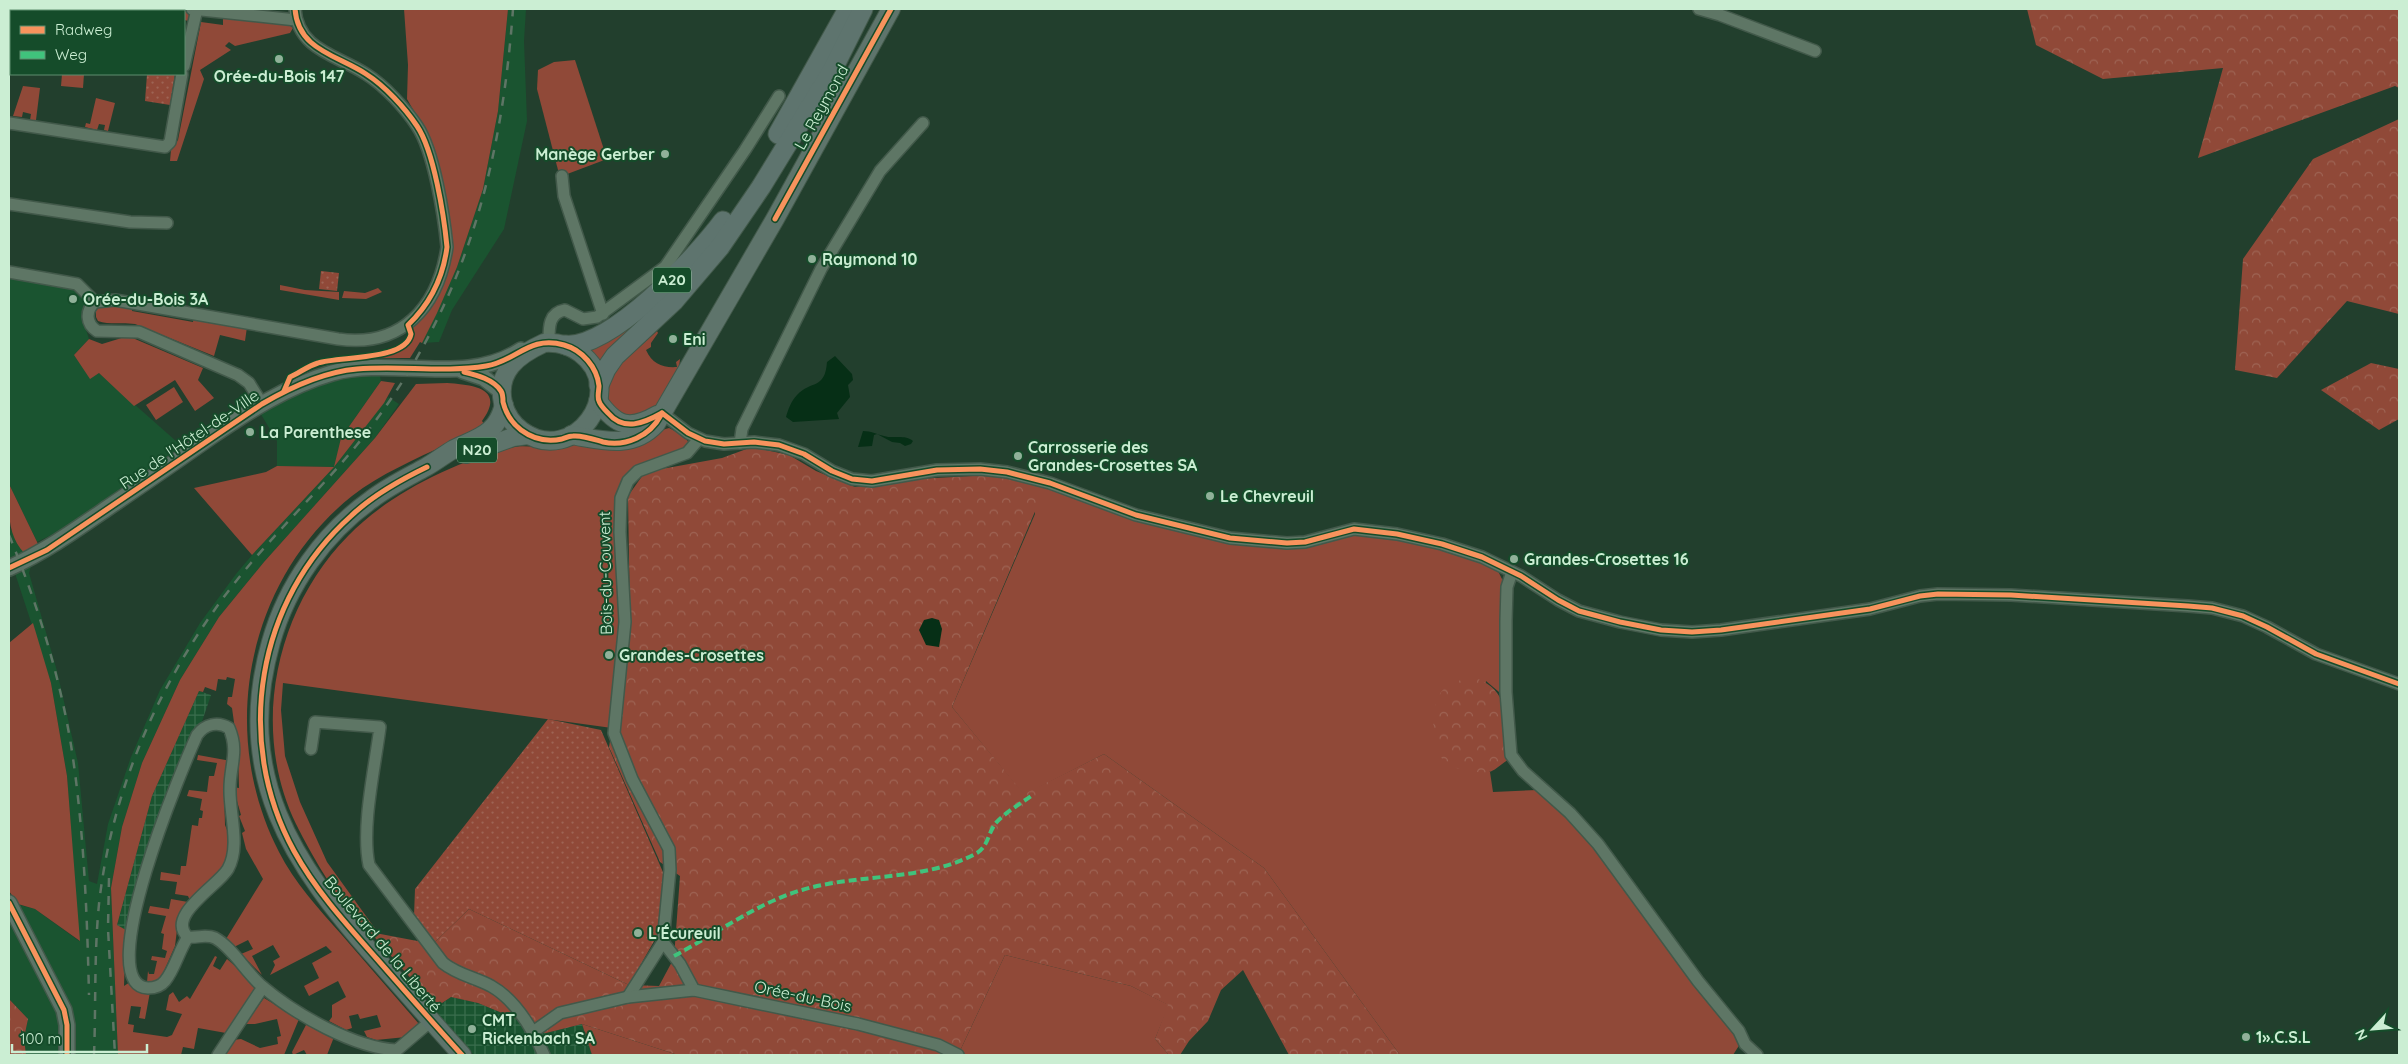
<svg xmlns="http://www.w3.org/2000/svg" width="2408" height="1064" viewBox="0 0 2408 1064" font-family="Quicksand,sans-serif">
  <defs>
    <pattern id="industrial-grid" width="8" height="8" patternUnits="userSpaceOnUse" patternTransform="scale(1.25)"><rect width="8" height="8" fill="#1a5430"/><path d="M0 4h8M4 0v8" fill="none" stroke="#3a6d4d"/></pattern>
    <pattern id="forest-crowns" width="20" height="18" patternUnits="userSpaceOnUse" patternTransform="scale(1.25)"><rect width="20" height="18" fill="#904938"/><path d="M2 6a3 3 0 1 1 6 0M12 15a3 3 0 1 1 6 0" fill="none" stroke="#9e6454"/></pattern>
    <pattern id="park-dots" width="8" height="8" patternUnits="userSpaceOnUse" patternTransform="scale(1.25)"><rect width="8" height="8" fill="#904938"/><path d="M2 2h.1M6 6h.1" fill="none" stroke="#9e6454" stroke-width="1.8" stroke-linecap="round"/></pattern>
  </defs>
  <rect width="100%" height="100%" fill="#223f2d"/>
  <g fill="#1a5430">
    <polygon points="508,9 526,9 524,41 527,121 504,229 452,310 439,342 422,343 457,267 483,189 498,111"/>
    <polygon points="9,275 72,285 92,303 84,323 89,339 74,355 90,378 99,373 185,449 145,489 37,542 9,484"/>
    <polygon points="376,358 381,381 341,438 335,466 388,397 399,404 375,438 264,562 219,617 180,680 142,763 122,827 111,888 118,1055 26,1055 24,1038 28,1019 9,999 9,902 35,909 79,941 67,776 51,683 9,555 9,526 31,566 29,573 57,671 78,763 89,881 97,884 108,824 131,757 160,690 200,623 236,574 252,555 334,467 277,466 277,441 253,401 308,373 354,359"/>
  </g>
  <g fill="url(#industrial-grid)">
    <polygon points="199,691 211,695 131,930 121,929 117,925 152,796"/>
    <polygon points="451,997 478,1003 517,1019 527,1027 540,1055 474,1055 433,1010"/>
    <polygon points="582,1024 592,1055 547,1055 537,1032 546,1033"/>
  </g>
  <g fill="#904938">
    <polygon points="27,9 161,9 190,12 189,21 184,20 184,11 55,9 55,11 27,11"/>
    <path d="M404,9h104l-10,102 -15,78 -26,78 -20,46 -15,30 -2,-1 -10,16h-34c13,-8 30,-7 38,-25l-2,-5 9,-9 14,-20 14,-38 -30,-141 -12,-21 1,-34z"/>
    <polygon points="223,14 286,23 293,28 290,33 235,46 229,42 225,46 231,50 200,70 204,79 177,161 170,161 171,150 178,140 201,22 223,25"/>
    <polygon points="575,60 607,159 562,176 558,170 537,89 538,70 554,62"/>
    <polygon points="62,74 84,74 83,88 61,86"/>
    <polygon points="23,86 40,88 36,120 30,120 31,114 23,112 22,117 13,116"/>
    <polygon points="96,98 115,103 108,131 104,130 105,125 99,124 97,130 85,127 86,123 90,124"/>
    <polygon points="691,269 598,368 584,351"/>
    <polygon points="280,285 305,290 339,292 339,300 280,290"/>
    <polygon points="378,288 382,292 366,299 342,298 344,291 365,293"/>
    <path d="M106,305l26,2v4l61,11 1,-6 53,11 -2,14 -25,-6 -6,21 -79,-32c-12,-2 -26,1 -37,-3l-2,-4v-8z"/>
    <path d="M657,331l1,2 -7,10v4l-5,3c6,14 17,18 31,17l-1,-5 4,-3 -1,9 -20,39 -31,15 -22,-21 4,-27z"/>
    <polygon points="128,336 203,368 198,380 214,398 195,411 175,380 134,406 99,373 90,379 74,355 89,339 102,344"/>
    <polygon points="381,381 395,383 384,403 334,467 252,555 194,488 266,472 277,466 334,467 341,438"/>
    <path d="M447,383c26,2 59,5 35,38l2,3c-10,9 -25,14 -37,20 -31,15 -67,30 -95,52 -105,84 -135,236 -73,356 15,30 39,56 62,82 26,30 52,60 78,90l-13,13 -30,3 -9,-3 -3,-6 17,-4 -4,-12 -17,4 -2,-5 -9,2 3,12 -6,2 -17,-9 3,-4v-12l14,-8 -8,-16 -29,15 -5,-10 15,-8 -7,-15 20,-11 -6,-6 -56,29 5,-10 -2,-4 7,-4 -7,-12 -21,11 10,19 -21,-21 12,-5 -5,-9 -14,7 -8,-8 37,-60 -17,-30 -4,-16 3,-2 -6,-15 2,-1 -8,-28 6,1 -1,-37 -6,-43 -5,-4 1,-7h4l3,-18 -8,-2 -1,3 -8,-1 -2,12 -11,-4 -2,5 -4,-1 -47,105 -35,129 9,5 -2,56 6,-4 10,8 10,2 -5,27 -6,-1 2,-11 -10,-1 -3,18 6,1 -1,7 34,5 5,-2 10,-21 -16,-4 3,-15 4,-3 6,10 8,-6 3,3 25,-43 2,1 -4,9 7,4 7,-11 24,21 4,10 -23,38 -2,-2 -4,7 -28,-5 -4,21 -11,-2 -2,8h-63l-7,-167 11,-61 20,-64 38,-83 39,-63 45,-55 111,-124 41,-54z"/>
    <polygon points="174,387 183,402 156,420 146,405"/>
    <path d="M669,428l14,7 6,8 -3,7 -53,19 -15,20 1,135 -7,104 -329,-45 -2,27 4,46 15,46 27,60 52,72c-28,-6 -70,-84 -83,-110 -46,-95 -21,-214 52,-288 42,-43 104,-73 162,-88 17,-5 34,3 52,0 5,0 10,-4 15,-4 12,0 24,6 36,6 20,-1 37,-17 56,-22z"/>
    <polygon points="1031,482 1129,517 1302,546 1362,532 1422,543 1485,562 1497,569 1502,579 1504,593 1499,692 1486,681 1477,772 1490,772 1493,792 1537,790 1594,844 1737,1036 1740,1044 1733,1055 1400,1055 1264,868 1104,754 1024,795 952,707 1035,514"/>
    <path d="M9,484l30,62 -14,8c-19,-20 -16,-44 -16,-70z"/>
    <polygon points="33,623 51,683 67,776 80,941 35,909 18,904 9,891 9,643"/>
    <polygon points="198,755 231,761 224,786 225,825 231,840 226,866 191,903 188,896 175,894 177,882 160,880 161,872 180,875 181,866 186,866 192,825 198,826 199,818 202,818 203,811 200,810 202,799 187,796 189,790 207,792 209,776 214,776 217,763 197,760"/>
    <polygon points="171,899 188,902 179,914 175,946 161,978 152,982 147,982 148,971 149,974 154,974 157,961 151,960 152,956 165,958 167,951 162,949 164,934 161,933 166,916 148,913 150,906 169,909"/>
    <polygon points="1005,955 1131,986 1169,1005 1155,1039 1169,1055 963,1055 959,1053"/>
    <polygon points="264,998 299,1019 284,1055 222,1055 233,1040 241,1039 260,1048 278,1044 277,1037 281,1036 277,1019 255,1024 245,1024"/>
    <polygon points="307,1023 334,1037 327,1055 307,1055 304,1050 293,1055 292,1052"/>
    <polygon points="582,1024 678,1055 592,1055"/>
  </g>
  <g fill="url(#forest-crowns)">
    <polygon points="2027,9 2399,9 2399,88 2395,86 2198,158 2223,68 2103,79 2036,45"/>
    <polygon points="2399,119 2399,314 2347,301 2277,378 2235,370 2243,259 2313,159"/>
    <polygon points="2371,363 2399,369 2399,419 2379,430 2321,390"/>
    <polygon points="752,447 789,455 816,471 855,487 917,479 991,475 1031,482 1042,495 952,707 1024,794 1104,754 1264,868 1400,1055 1289,1055 1243,970 1221,990 1208,1021 1189,1041 1180,1055 1169,1055 1155,1039 1168,1005 1131,986 1005,955 958,1055 678,1055 582,1024 546,1033 533,1032 517,1019 478,1003 451,997 436,1007 370,932 433,944 469,909 629,985 659,986 674,958 680,876 660,862 609,747 630,621 628,496 645,472 722,458"/>
    <path d="M1472,677c41,12 34,48 36,83 -6,3 -13,11 -19,12 -8,2 -36,-3 -42,-8 -17,-13 -17,-56 -6,-72 6,-8 22,-13 31,-15z"/>
    <polygon points="9,999 28,1019 24,1038 26,1055 9,1055"/>
  </g>
  <g fill="url(#park-dots)">
    <polygon points="147,74 175,74 170,105 145,101"/>
    <polygon points="321,271 339,273 337,291 319,289"/>
    <polygon points="548,719 601,730 666,879 661,929 629,985 469,909 433,944 414,916 415,889"/>
  </g>
  <g fill="#062f16">
    <path d="M835,356l17,18 1,6 -5,5 2,12 -13,16 2,6 -46,3 -7,-5c2,-7 5,-16 11,-22 14,-15 28,-5 30,-33z"/>
    <path d="M863,431c8,0 13,3 21,5 9,3 21,-2 29,5l-2,3 -6,2 -5,-3 -8,-1 -15,-8 -3,1 -2,11 -14,1z"/>
    <polygon points="932,618 939,620 942,629 939,647 926,645 919,630 924,620"/>
  </g>
  <g fill="none" stroke-linecap="round" stroke-linejoin="round">
    <defs>
      <g id="minor">
        <polyline points="192,9 296,20"/>
        <polyline points="1699,9 1720,15 1815,51"/>
        <polyline points="184,66 197,9"/>
        <polyline points="9,123 165,147 170,142 182,74"/>
        <polyline points="562,176 564,196 603,314"/>
        <polyline points="9,204 130,222 167,223"/>
        <polyline points="9,272 77,284 95,302"/>
        <path d="M549,343c0,-15 -1,-30 16,-33l18,9 14,-2 68,-50 80,-117 34,-54"/>
        <path d="M262,404l-13,-21 -11,-8 -99,-43 -42,-1c-11,-7 -12,-20 -2,-29l20,-2 223,39c63,9 100,-31 109,-92 -3,-31 -13,-96 -30,-121 -12,-18 -32,-40 -51,-52 -29,-19 -68,-24 -71,-65"/>
        <polyline points="662,413 688,433 705,441 724,444 754,442 779,445 804,454 832,471 852,479 872,481 937,470 980,469 1007,472 1050,483 1136,515 1230,538 1287,543 1305,542 1354,529 1397,534 1442,544 1482,557 1521,576 1558,600 1579,611 1620,622 1661,630 1692,632 1721,630 1870,609 1920,596 1938,594 2011,595 2188,606 2212,608 2243,616 2267,627 2316,654 2399,684"/>
        <polyline points="740,443 742,429 821,269 880,171 923,123"/>
        <polyline points="1512,572 1507,587 1506,621 1506,692 1511,755 1523,771 1570,813 1598,844 1698,981 1739,1031 1745,1044 1757,1055"/>
        <path d="M311,749l4,-27 65,5c-5,40 -19,100 -11,138l74,98c15,12 31,14 48,23 25,14 42,44 53,69"/>
        <path d="M188,937c-9,13 -13,32 -23,44 -4,5 -10,7 -17,7 -58,-3 36,-224 49,-253 8,-11 21,-14 32,-7 10,23 1,38 1,60 -1,25 11,58 -2,81 -10,17 -63,47 -40,68 10,1 18,-3 27,1 17,9 32,36 48,49 32,27 91,61 134,63l34,-29"/>
        <polyline points="663,942 680,964 694,990"/>
        <polyline points="628,997 663,942 670,870 669,849 632,779 614,733 625,622 620,532 621,498 628,481 638,471 687,453 699,439"/>
        <polyline points="533,1032 560,1013 628,997 694,990 858,1024 938,1045 958,1055"/>
        <polyline points="218,1055 263,987"/>
      </g>
      <g id="secondary">
        <polyline points="463,371 484,378 502,392"/>
        <path d="M9,568c35,-16 65,-37 97,-59 34,-23 69,-47 103,-71 38,-26 78,-52 123,-65 62,-17 133,14 189,-23"/>
        <polyline points="9,903 64,1010 67,1025 67,1055"/>
      </g>
      <g id="primary">
        <path d="M544,343c12,-1 25,2 36,10 50,37 -6,115 -58,78 -10,-7 -16,-17 -19,-28 -7,-32 15,-48 41,-60z"/>
        <path d="M598,401c18,25 31,30 59,14"/>
        <path d="M571,435c31,5 61,15 85,-11l119,-205 116,-210"/>
        <polyline points="466,454 513,437 528,435"/>
        <path d="M462,1055c-29,-32 -57,-64 -85,-96 -85,-96 -144,-184 -106,-317 16,-57 53,-109 101,-143 17,-13 36,-22 54,-32 9,-5 18,-12 28,-18 12,-6 26,-10 36,-19 8,-7 11,-15 14,-25"/>
      </g>
      <g id="trunk">
        <polyline points="778,134 848,9"/>
        <path d="M565,345c45,5 132,-89 158,-124"/>
        <polyline points="599,385 606,369 615,356 674,301 720,247 761,187 832,71 863,9"/>
      </g>
    </defs>
    <use href="#minor" stroke="#42594a" stroke-width="14"/>
    <use href="#secondary" stroke="#42594a" stroke-width="18"/>
    <use href="#primary" stroke="#42594a" stroke-width="20"/>
    <use href="#trunk" stroke="#42594a" stroke-width="21"/>
    <use href="#minor" stroke="#5e7665" stroke-width="11"/>
    <use href="#secondary" stroke="#5e7568" stroke-width="15"/>
    <use href="#primary" stroke="#5e746b" stroke-width="18"/>
    <use href="#trunk" stroke="#5e746e" stroke-width="19"/>
    <g stroke="#5e7565" stroke-width="2.5" stroke-dasharray="9 9" stroke-linecap="butt">
      <path d="M9,535c28,68 50,138 62,210 13,83 16,167 18,250"/>
      <polyline points="109,878 108,929 115,1055"/>
      <path d="M94,1055c2,-50 0,-101 5,-151 7,-64 25,-126 52,-185 26,-56 60,-109 100,-156 34,-40 72,-77 105,-117 106,-131 145,-272 157,-437"/>
    </g>
    <path stroke="#40c37c" stroke-width="4" stroke-dasharray="8 4" stroke-linecap="butt" d="M674,956c40,-21 85,-54 128,-66 56,-17 122,-8 175,-37 11,-7 11,-19 18,-29 8,-10 25,-20 36,-28"/>
    <defs>
      <g id="cycleway">
        <polyline points="775,219 891,9"/>
        <path d="M464,372c12,3 29,7 37,19 2,3 2,8 2,11 3,12 9,21 18,28 12,9 27,12 41,9 3,-1 7,-3 11,-3 9,-1 20,3 30,6 23,5 47,-6 58,-27"/>
        <path d="M284,391l6,-14c9,-4 18,-11 28,-14 21,-7 88,-2 93,-29l-3,-9c22,-21 35,-47 39,-78 -3,-31 -13,-96 -30,-121 -12,-18 -32,-40 -51,-52 -29,-19 -68,-24 -71,-65"/>
        <polyline points="662,413 688,433 705,441 724,444 754,442 779,445 804,454 832,471 852,479 872,481 937,470 980,469 1007,472 1050,483 1136,515 1230,538 1287,543 1305,542 1354,529 1397,534 1442,544 1482,557 1521,576 1558,600 1579,611 1620,622 1661,630 1692,632 1721,630 1870,609 1920,596 1938,594 2011,595 2188,606 2212,608 2243,616 2267,627 2316,654 2399,684"/>
        <path d="M427,467c-27,13 -54,28 -76,49 -94,84 -118,224 -57,335 22,40 53,74 83,108 28,32 56,64 85,96"/>
        <path d="M9,568l38,-18 215,-146c29,-17 61,-32 95,-35 43,-4 86,4 129,-3 31,-5 43,-31 78,-21 18,5 33,22 35,41 0,4 -2,11 0,15 1,4 6,9 9,12 16,19 36,10 54,0"/>
        <polyline points="9,903 64,1010 67,1025 67,1055"/>
      </g>
    </defs>
    <use href="#cycleway" stroke="#154c2a" stroke-width="8"/>
    <use href="#cycleway" stroke="#f8935d" stroke-width="5"/>
  </g>
  <g fill="#90b199" stroke="#154c2a" stroke-width="2">
    <circle cx="279" cy="59" r="5"/>
    <circle cx="665" cy="154" r="5"/>
    <circle cx="812" cy="259" r="5"/>
    <circle cx="73" cy="299" r="5"/>
    <circle cx="673" cy="339" r="5"/>
    <circle cx="250" cy="432" r="5"/>
    <circle cx="1018" cy="456" r="5"/>
    <circle cx="1210" cy="496" r="5"/>
    <circle cx="1514" cy="559" r="5"/>
    <circle cx="609" cy="655" r="5"/>
    <circle cx="638" cy="933" r="5"/>
    <circle cx="472" cy="1029" r="5"/>
    <circle cx="2246" cy="1037" r="5"/>
  </g>
  <g text-anchor="middle" stroke-width="4" stroke-linejoin="round" paint-order="stroke">
    <g fill="#154c2a" stroke="#94bda0" stroke-width="1">
      <rect x="653" y="267.5" width="38" height="25" rx="4"/>
      <rect x="457" y="437.5" width="40" height="25" rx="4"/>
    </g>
    <g font-size="15" font-weight="bold" fill="#cbeed3">
      <text x="672" y="285">A20</text>
      <text x="477" y="455">N20</text>
    </g>
    <g font-size="16" font-weight="bold" fill="#cbeed3" stroke="#154c2a" text-anchor="start">
      <text x="279" y="82" text-anchor="middle">Orée-du-Bois 147</text>
      <text x="655" y="160" text-anchor="end">Manège Gerber</text>
      <text x="822" y="265">Raymond 10</text>
      <text x="83" y="305">Orée-du-Bois 3A</text>
      <text x="683" y="345">Eni</text>
      <text x="260" y="438">La Parenthese</text>
      <text x="1028" y="453">Carrosserie des<tspan x="1028" dy="18">Grandes-Crosettes SA</tspan></text>
      <text x="1220" y="502">Le Chevreuil</text>
      <text x="1524" y="565">Grandes-Crosettes 16</text>
      <text x="619" y="661">Grandes-Crosettes</text>
      <text x="648" y="939">L'Écureuil</text>
      <text x="482" y="1026">CMT<tspan x="482" dy="18">Rickenbach SA</tspan></text>
      <text x="2256" y="1043">1».C.S.L</text>
    </g>
    <g font-size="16" fill="#cbeed3" stroke="#154c2a">
      <text transform="translate(821 107) rotate(-61)" y="6">Le Reymond</text>
      <text transform="translate(189 439) rotate(-34)" y="6">Rue de l'Hôtel-de-Ville</text>
      <text transform="translate(605 573) rotate(-91)" y="6">Bois-du-Couvent</text>
      <text transform="translate(383 944) rotate(50)" y="6">Boulevard de la Liberté</text>
      <text transform="translate(803 996) rotate(12)" y="6">Orée-du-Bois</text>
    </g>
  </g>
  <rect width="2408" height="1064" fill="none" stroke="#cbeed3" stroke-width="20"/>
  <rect x="10" y="10" width="175" height="65" fill="#154c2a" stroke="#5e8d6e"/>
  <rect x="20" y="26" width="25" height="8" fill="#f8935d" stroke="#5e8d6e"/>
  <text x="55" y="35" font-size="15" fill="#cbeed3">Radweg</text>
  <rect x="20" y="51" width="25" height="8" fill="#40c37c" stroke="#5e8d6e"/>
  <text x="55" y="60" font-size="15" fill="#cbeed3">Weg</text>
  <g transform="translate(2373 1029) rotate(244)" stroke="#154c2a" stroke-width="4" paint-order="stroke">
  <path d="M0-4L9 19L0 12L-9 19Z" fill="#cbeed3"/>
  <text y="-8" font-size="14" font-weight="bold" text-anchor="middle" fill="#cbeed3">N</text>
  </g>
  <path d="M12 1044v8h135v-8" fill="none" stroke="#cbeed3" stroke-width="2.5"/>
  <text x="20" y="1044" font-size="15" fill="#cbeed3" stroke="#154c2a" stroke-width="4" paint-order="stroke">100 m</text>
</svg>
